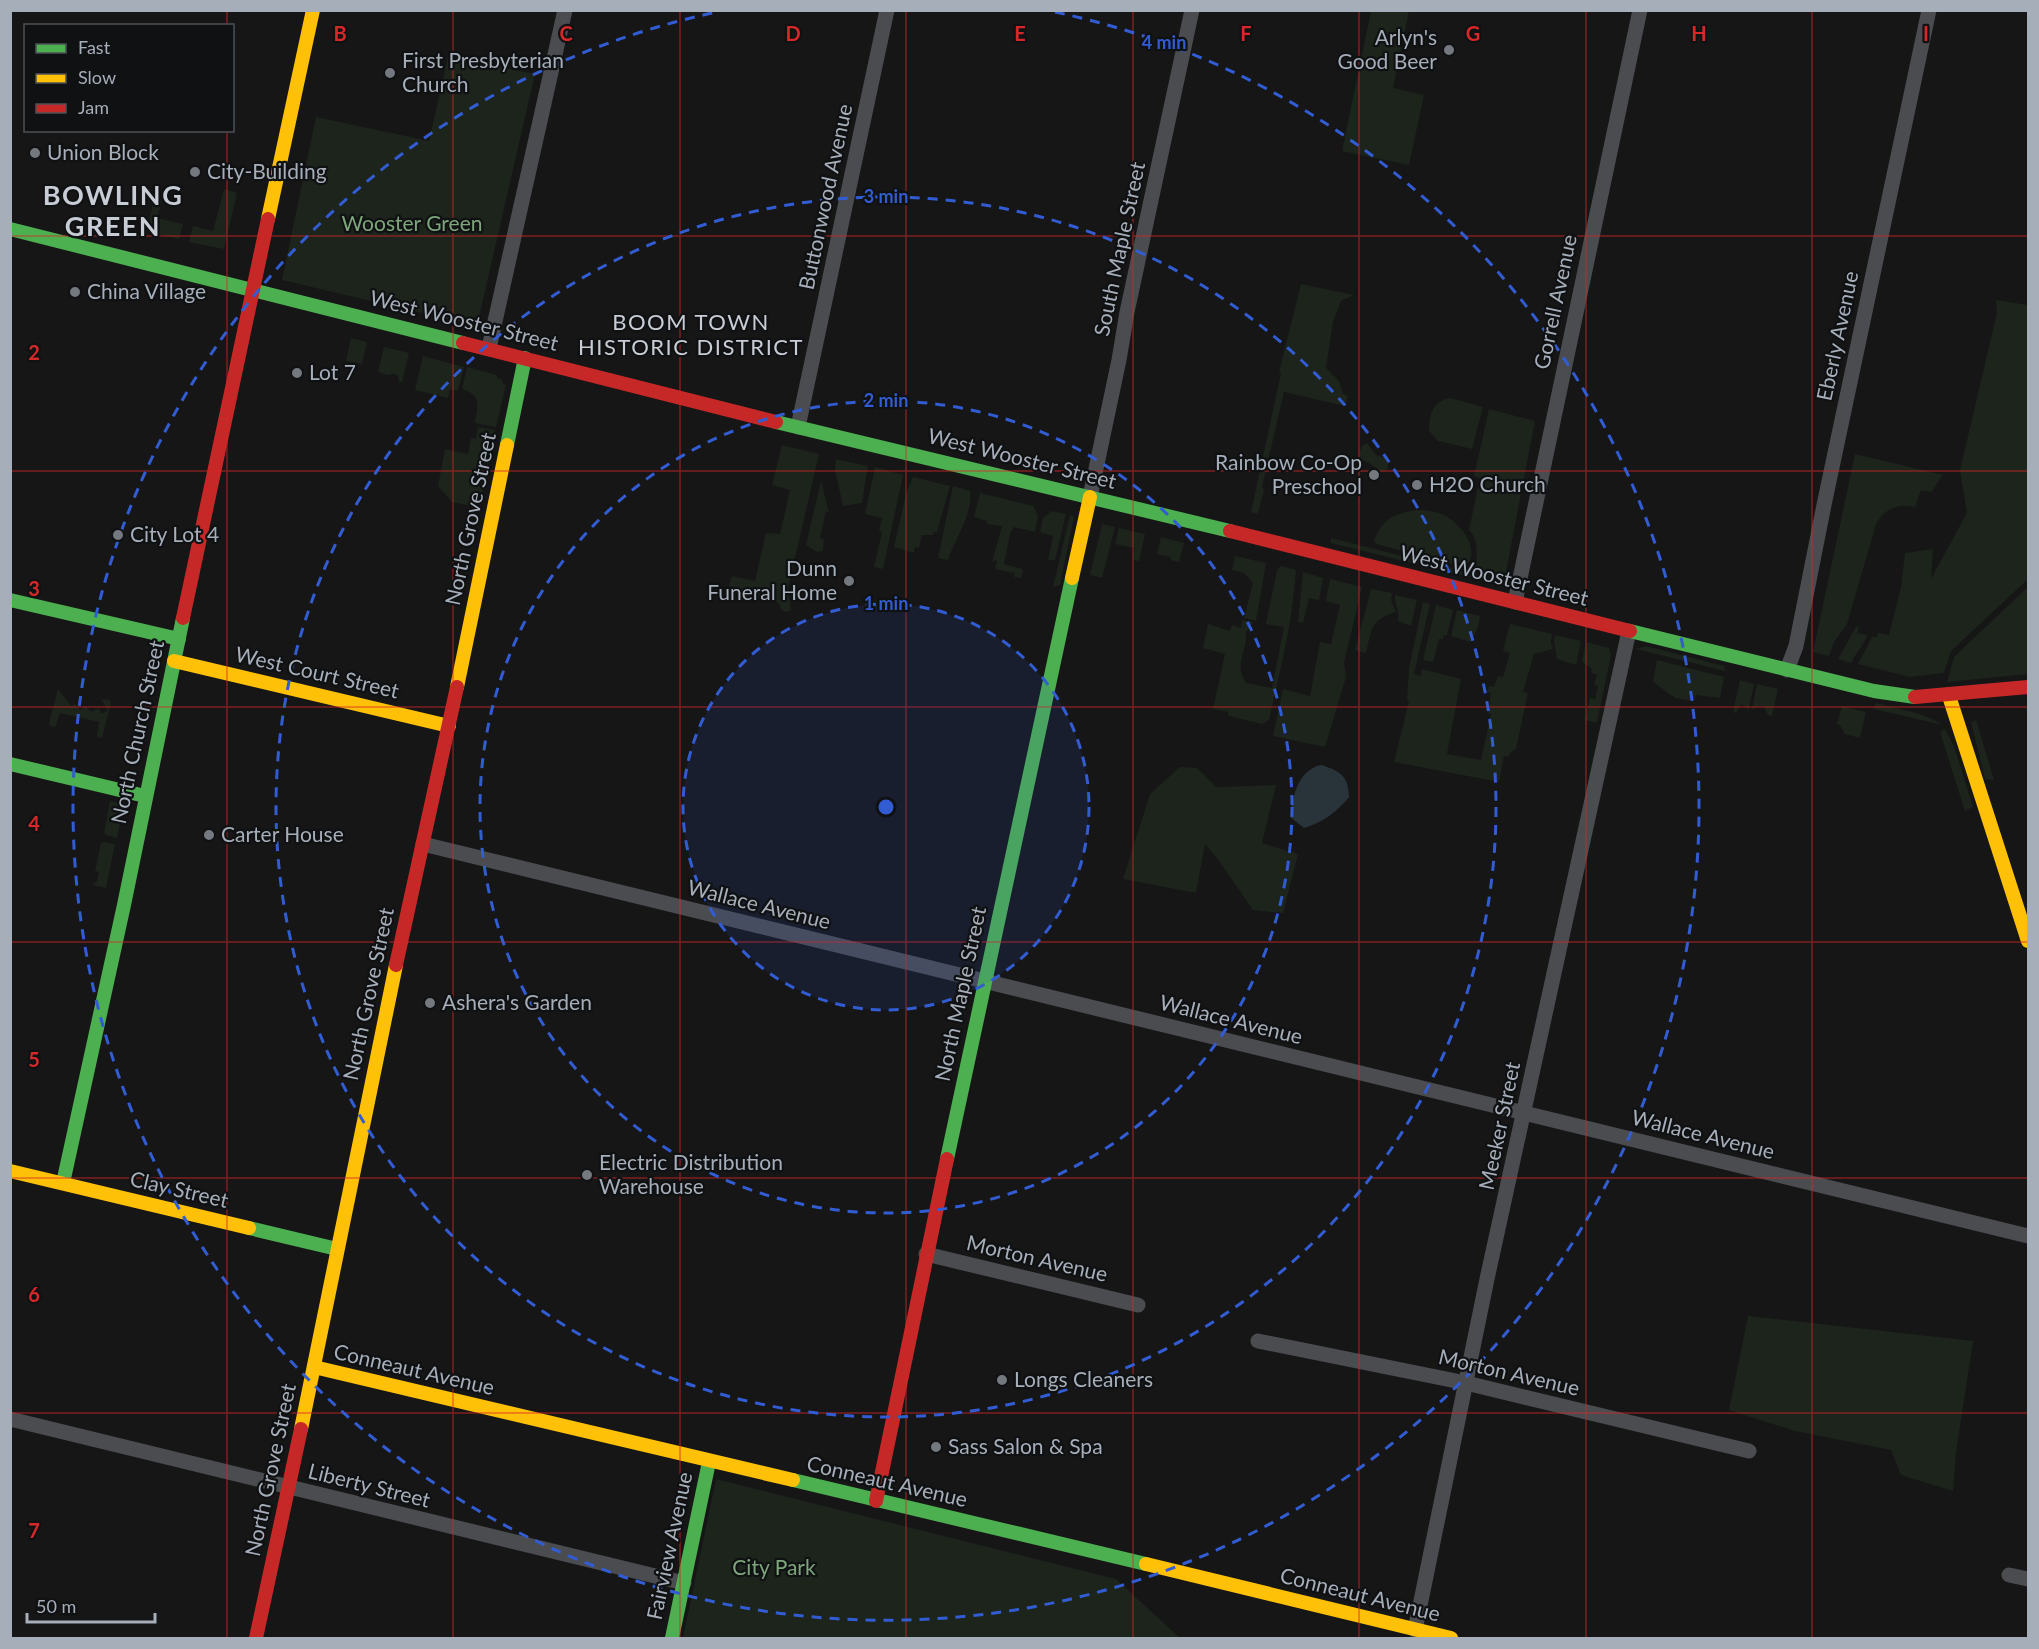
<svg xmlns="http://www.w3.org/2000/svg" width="2039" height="1649" viewBox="0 0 2039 1649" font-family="Lato,sans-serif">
  <rect width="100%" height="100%" fill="#161617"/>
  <g fill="#1c241c">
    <polygon points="1371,11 1409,11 1393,88 1424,95 1409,165 1342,151"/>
    <polygon points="448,57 535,74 477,326 282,280 316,117 429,141"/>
    <polygon points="224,189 237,193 224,249 189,242 193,226 213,231"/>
    <polygon points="154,198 162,200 157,218 183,224 179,239 147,232"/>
    <polygon points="1301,284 1354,295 1341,301 1333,322 1326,368 1339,381 1343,394 1348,396 1345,406 1284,392 1262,487 1264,490 1258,514 1251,512 1281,373 1279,372"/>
    <polygon points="1996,300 2028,305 2028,579 1951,651 1944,673 1910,677 1858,664 1872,637 1877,637 1878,633 1889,635 1901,587 1905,553 1933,549 1931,579 1967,513 1960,470 1997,313"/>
    <polygon points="351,338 367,342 362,364 346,361"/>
    <polygon points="384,347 409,353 402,382 399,382 398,376 395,374 388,375 378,372"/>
    <polygon points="423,356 464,367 458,391 450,389 448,398 415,390"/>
    <path d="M467,367l30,8v3l5,1 1,5 3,1 -10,42 -21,-4c3,-18 7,-27 -13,-34z"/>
    <path d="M1450,398l33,9 -11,42 -34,-8 -9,-10c0,-16 3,-29 21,-33z"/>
    <path d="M1489,409l46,12 -30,156 -30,-8c2,-13 4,-29 -6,-39l11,-52 -6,-2z"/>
    <polygon points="478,427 495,430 478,515 471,506 452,502 438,486 445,449 468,454 471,438 476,439"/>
    <polygon points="1367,443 1376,455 1388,459 1388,469 1382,472 1369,463 1361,460 1359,454 1362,446"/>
    <polygon points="782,445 819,454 788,588 791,610 786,612 781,609 779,603 727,592 732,576 755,581 766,533 780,534 790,490 772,485"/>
    <path d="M1855,454l88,21 -12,17 -10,-2 -6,17c-18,-4 -30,2 -39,17l-29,100 -13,18 -5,14 -16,-4z"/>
    <polygon points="836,459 868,466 862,503 843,506 835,470"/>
    <polygon points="875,467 903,475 883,569 874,567 882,532 879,531 882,518 865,514"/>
    <polygon points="913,477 950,486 937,532 934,532 933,535 922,535 919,548 915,547 914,553 894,547 906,494"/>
    <polygon points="821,481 829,512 826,511 820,538 824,540 823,551 817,552 806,545"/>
    <path d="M953,486l17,5c3,24 -15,47 -22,69l-10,-2z"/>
    <polygon points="980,493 1033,506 1038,516 1035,532 1014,527 1010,534 1004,564 1023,569 1021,578 1014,577 1015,573 995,569 997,560 992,562 1002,526 987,524 987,521 974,517"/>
    <path d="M1415,510c10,0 20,1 29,5 16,8 39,36 21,52l-89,-23 -2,-3c8,-23 19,-26 41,-31z"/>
    <polygon points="1052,511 1066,514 1055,560 1048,560 1053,536 1040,532 1043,518"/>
    <polygon points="1070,515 1074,517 1060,585 1053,587"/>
    <polygon points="1102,524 1115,527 1102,578 1090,575"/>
    <polygon points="1119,528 1145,534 1139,561 1133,560 1135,548 1115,544"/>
    <polygon points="1161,537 1184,543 1179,562 1171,560 1171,557 1157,554"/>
    <polygon points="1331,538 1502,581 1501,585 1331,543"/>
    <polygon points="1235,556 1266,563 1256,621 1244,618 1253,583 1244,573 1232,570"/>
    <path d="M1281,566l15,4c-3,51 -16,100 -27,150l-7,4 -33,-8 -1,-4 -15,-3 12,-55 -22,-6 5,-24 22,7 2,-6 9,3 1,-8 11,2 -7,10c2,19 -13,32 0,51l26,5 12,-61 -18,-3 11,-54z"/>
    <polygon points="1303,572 1323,578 1319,600 1309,598 1303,623 1298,622"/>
    <polygon points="1330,579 1362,587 1344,663 1346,677 1325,747 1273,736 1283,689 1310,696 1320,642 1331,644 1340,605 1326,601"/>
    <polygon points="2028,587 2028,674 1947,682 1954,657"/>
    <path d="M1371,589l21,4 -1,7 5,12c-26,8 -24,17 -30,41l-11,-3z"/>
    <path d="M1395,595l22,5 -6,26 -13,-5c2,-9 -4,-17 -3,-26z"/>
    <polygon points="1423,602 1430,604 1414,674 1421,676 1422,669 1461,679 1447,754 1481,760 1491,714 1488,713 1491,693 1487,692 1489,686 1494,687 1498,676 1503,677 1510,653 1503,651 1510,624 1552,634 1551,643 1553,649 1534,654 1523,692 1528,693 1516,749 1511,752 1508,757 1504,756 1499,782 1394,762 1409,701 1407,700 1409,668"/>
    <polygon points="1436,605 1453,610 1447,636 1444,635 1443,639 1439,639 1433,662 1423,660"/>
    <polygon points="1457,610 1480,616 1478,627 1471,642 1451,636"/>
    <path d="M1856,627h3l-2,6 10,2c-3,11 -12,18 -16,28l-13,-4z"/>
    <polygon points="1555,635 1581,641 1576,665 1557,659 1554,641"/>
    <polygon points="1586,642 1609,648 1611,655 1597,723 1585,720 1590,698 1595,699 1598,686 1594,685 1597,675 1591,673 1592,669 1582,661"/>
    <polygon points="1646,646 1724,666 1725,671 1636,649"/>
    <polygon points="1657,660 1724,677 1720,698 1696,695 1694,701 1675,698 1653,682"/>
    <polygon points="1740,680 1754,684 1748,712 1747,707 1741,704 1736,713 1733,712"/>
    <polygon points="1757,684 1778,689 1772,716 1768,715 1764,707 1760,706 1752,709"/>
    <polygon points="58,689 71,706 75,704 80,710 86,706 91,712 98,708 102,714 108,710 101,699 109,700 111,702 102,738 97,737 99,722 60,713 56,725 55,727 50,726 49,723"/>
    <path d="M1876,703c22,6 48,9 67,22l-69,-16z"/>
    <polygon points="1842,706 1866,712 1860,738 1845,734 1840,725 1837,724"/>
    <polygon points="1976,720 1994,780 1985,779 1971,722"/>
    <polygon points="1945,729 1955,749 1973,807 1965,811 1940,732"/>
    <polygon points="1180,767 1197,768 1216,787 1276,785 1262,843 1298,854 1283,913 1253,910 1217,858 1205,844 1196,893 1123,879 1150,794"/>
    <polygon points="110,801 124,804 117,838 106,835 104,833"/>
    <polygon points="104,842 115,844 106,888 92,885 97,881 99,872 95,871 101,843"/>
    <polygon points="1748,1316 1973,1341 1956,1453 1953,1491 1901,1475 1891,1450 1795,1431 1729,1410"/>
    <polygon points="716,1479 1116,1579 1180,1638 683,1638"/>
  </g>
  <path fill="#28333a" d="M1321,765c19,6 27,10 28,32 -11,14 -27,26 -45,31l-14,-11c3,-21 7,-46 31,-52z"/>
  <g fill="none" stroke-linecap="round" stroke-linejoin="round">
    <g stroke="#4a4c50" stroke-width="15">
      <polyline points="489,348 565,10"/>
      <polyline points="798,427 887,10"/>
      <polyline points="1090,497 1119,360 1127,312 1192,10"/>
      <polyline points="1515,602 1640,10"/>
      <polyline points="1787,670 1796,646 1824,505 1929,10"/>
      <polyline points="423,844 2028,1236"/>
      <polyline points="926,1254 1138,1305"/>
      <polyline points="1258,1341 1466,1383 1749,1451"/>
      <polyline points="10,1419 684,1583"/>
      <polyline points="2009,1575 2028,1579"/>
      <polyline points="1415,1630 1487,1279 1629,631"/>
    </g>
    <g stroke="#4caf50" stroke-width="14">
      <polyline points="10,229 463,343"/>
      <polyline points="776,422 1230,531"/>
      <polyline points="507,445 525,358"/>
      <polyline points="10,600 179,639"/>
      <polyline points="1630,631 1874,691 1915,697"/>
      <polyline points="10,764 145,796"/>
      <polyline points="947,1159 1072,578"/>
      <polyline points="63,1183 124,905 183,618"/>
      <polyline points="249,1228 337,1249"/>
      <polyline points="793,1480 1146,1564"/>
      <polyline points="672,1638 709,1462"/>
    </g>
    <g stroke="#ffc107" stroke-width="14">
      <polyline points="268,219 313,10"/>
      <polyline points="1072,578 1090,497"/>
      <polyline points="174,661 449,726"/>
      <polyline points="457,687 507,445"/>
      <polyline points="1949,696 2028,941"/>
      <polyline points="10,1171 249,1228"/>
      <polyline points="314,1367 793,1480"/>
      <polyline points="301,1429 396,965"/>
      <polyline points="1146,1564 1451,1638"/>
    </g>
    <g stroke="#c62828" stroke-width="14">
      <polyline points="463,343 776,422"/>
      <polyline points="1230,531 1630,631"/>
      <polyline points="183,618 268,219"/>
      <polyline points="1915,697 2028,687"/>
      <polyline points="396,965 457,687"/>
      <polyline points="876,1501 947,1159"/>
      <polyline points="256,1638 301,1429"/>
    </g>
  </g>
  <path fill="none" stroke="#d62828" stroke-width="1.5" stroke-opacity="0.55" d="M227,10v16M453,10v1628M680,10v1628M906,10v1628M1133,10v1628M1359,10v1628M1586,10v1628M1812,10v1628M227,130v1508M10,236h2018M10,471h2018M10,707h2018M10,942h2018M10,1178h2018M10,1413h2018"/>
  <circle cx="886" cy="807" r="203" fill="#325cd3" fill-opacity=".12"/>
  <g fill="none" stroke="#325cd3" stroke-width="3" stroke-dasharray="10 8">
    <circle cx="886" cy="807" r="203"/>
    <circle cx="886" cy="807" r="406"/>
    <circle cx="886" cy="807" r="610"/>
    <path d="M1055 12A813 813 0 1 1 717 12"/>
  </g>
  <g fill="#747980" stroke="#101113" stroke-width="2">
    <circle cx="1449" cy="50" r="6"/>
    <circle cx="390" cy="73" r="6"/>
    <circle cx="35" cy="153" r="6"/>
    <circle cx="195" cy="172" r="6"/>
    <circle cx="75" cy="292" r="6"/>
    <circle cx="297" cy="373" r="6"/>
    <circle cx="1374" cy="475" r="6"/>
    <circle cx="1417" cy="485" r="6"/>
    <circle cx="118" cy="535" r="6"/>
    <circle cx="849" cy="581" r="6"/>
    <circle cx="209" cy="835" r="6"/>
    <circle cx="430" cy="1003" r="6"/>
    <circle cx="587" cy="1175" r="6"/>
    <circle cx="1002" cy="1380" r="6"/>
    <circle cx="936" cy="1447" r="6"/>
  </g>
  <g text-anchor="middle" stroke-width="4.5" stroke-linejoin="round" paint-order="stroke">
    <g font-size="21" fill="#a6aeb9" stroke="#101113" text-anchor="start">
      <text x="1437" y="45" text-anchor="end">Arlyn's<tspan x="1437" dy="24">Good Beer</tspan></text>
      <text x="402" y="68">First Presbyterian<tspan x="402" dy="24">Church</tspan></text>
      <text x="47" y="160">Union Block</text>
      <text x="207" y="179">City-Building</text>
      <text x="87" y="299">China Village</text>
      <text x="309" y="380">Lot 7</text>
      <text x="1362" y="470" text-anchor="end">Rainbow Co-Op<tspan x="1362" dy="24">Preschool</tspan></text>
      <text x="1429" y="492">H2O Church</text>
      <text x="130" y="542">City Lot 4</text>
      <text x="837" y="576" text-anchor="end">Dunn<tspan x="837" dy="24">Funeral Home</tspan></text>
      <text x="221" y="842">Carter House</text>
      <text x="442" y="1010">Ashera's Garden</text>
      <text x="599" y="1170">Electric Distribution<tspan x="599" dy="24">Warehouse</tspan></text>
      <text x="1014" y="1387">Longs Cleaners</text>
      <text x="948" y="1454">Sass Salon &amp; Spa</text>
    </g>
    <g font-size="21" fill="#a6aeb9" stroke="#101113">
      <text transform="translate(826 197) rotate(-78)" y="7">Buttonwood Avenue</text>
      <text transform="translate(1120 249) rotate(-78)" y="7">South Maple Street</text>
      <text transform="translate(1556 302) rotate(-78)" y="7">Gorrell Avenue</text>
      <text transform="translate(464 321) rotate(14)" y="7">West Wooster Street</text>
      <text transform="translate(1838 336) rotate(-78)" y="7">Eberly Avenue</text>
      <text transform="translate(1022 459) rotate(14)" y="7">West Wooster Street</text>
      <text transform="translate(471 519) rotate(-78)" y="7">North Grove Street</text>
      <text transform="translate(1494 576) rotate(14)" y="7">West Wooster Street</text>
      <text transform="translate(317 673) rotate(13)" y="7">West Court Street</text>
      <text transform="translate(138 732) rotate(-78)" y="7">North Church Street</text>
      <text transform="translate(759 905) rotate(14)" y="7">Wallace Avenue</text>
      <text transform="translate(369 994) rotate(-78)" y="7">North Grove Street</text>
      <text transform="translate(961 994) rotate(-78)" y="7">North Maple Street</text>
      <text transform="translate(1231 1020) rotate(14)" y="7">Wallace Avenue</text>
      <text transform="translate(1500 1126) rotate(-78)" y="7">Meeker Street</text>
      <text transform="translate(1703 1135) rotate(14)" y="7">Wallace Avenue</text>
      <text transform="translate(179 1190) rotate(13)" y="7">Clay Street</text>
      <text transform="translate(1037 1259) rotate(13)" y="7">Morton Avenue</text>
      <text transform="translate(414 1370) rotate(13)" y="7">Conneaut Avenue</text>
      <text transform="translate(1509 1373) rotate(13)" y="7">Morton Avenue</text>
      <text transform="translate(271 1470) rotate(-78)" y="7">North Grove Street</text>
      <text transform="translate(887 1482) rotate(13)" y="7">Conneaut Avenue</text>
      <text transform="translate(369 1486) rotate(14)" y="7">Liberty Street</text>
      <text transform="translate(670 1546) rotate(-78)" y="7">Fairview Avenue</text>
      <text transform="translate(1360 1595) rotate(14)" y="7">Conneaut Avenue</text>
    </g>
    <g font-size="21" fill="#7da67b" stroke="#101113">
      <text x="412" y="231">Wooster Green</text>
      <text x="774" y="1575">City Park</text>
    </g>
    <g font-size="22" letter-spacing="1.5" fill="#c8ccd5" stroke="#101113">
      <text x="691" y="330">BOOM TOWN<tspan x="691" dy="25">HISTORIC DISTRICT</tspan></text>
    </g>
    <g font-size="27" font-weight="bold" letter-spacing="1.5" fill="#c8ccd5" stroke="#101113">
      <text x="113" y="205">BOWLING<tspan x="113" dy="31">GREEN</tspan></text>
    </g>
  </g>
  <g font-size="20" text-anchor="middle" font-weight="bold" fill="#d62828" stroke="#101113" stroke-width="4.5" stroke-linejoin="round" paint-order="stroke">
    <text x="340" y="41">B</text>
    <text x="566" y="41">C</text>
    <text x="793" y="41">D</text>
    <text x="1020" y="41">E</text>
    <text x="1246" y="41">F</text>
    <text x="1473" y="41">G</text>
    <text x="1699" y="41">H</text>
    <text x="1926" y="41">I</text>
    <text x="34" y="360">2</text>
    <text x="34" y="596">3</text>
    <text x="34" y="831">4</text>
    <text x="34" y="1067">5</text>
    <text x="34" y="1302">6</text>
    <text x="34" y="1538">7</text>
  </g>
  <circle cx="886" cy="807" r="9" fill="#325cd3" stroke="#101113" stroke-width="3"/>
  <g font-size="18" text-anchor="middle" font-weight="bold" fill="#325cd3" stroke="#101113" stroke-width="4.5" stroke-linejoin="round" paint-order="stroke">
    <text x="1164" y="49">4 min</text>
    <text x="886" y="203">3 min</text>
    <text x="886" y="407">2 min</text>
    <text x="886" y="610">1 min</text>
  </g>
  <rect width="2039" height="1649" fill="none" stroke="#a6aeb9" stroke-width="24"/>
  <rect x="24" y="24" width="210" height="108" fill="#101113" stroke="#4c5055" stroke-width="1.5"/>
  <rect x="36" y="44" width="30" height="9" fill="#4caf50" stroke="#4c5055" stroke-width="1.5"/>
  <text x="78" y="54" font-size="18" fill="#a6aeb9">Fast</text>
  <rect x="36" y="74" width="30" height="9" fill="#ffc107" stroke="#4c5055" stroke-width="1.5"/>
  <text x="78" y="84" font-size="18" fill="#a6aeb9">Slow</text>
  <rect x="36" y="104" width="30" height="9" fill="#c62828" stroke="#4c5055" stroke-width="1.5"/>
  <text x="78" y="114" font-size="18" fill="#a6aeb9">Jam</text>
  <path d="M27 1613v9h128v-9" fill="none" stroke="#a6aeb9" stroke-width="3"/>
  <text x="36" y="1613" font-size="18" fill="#a6aeb9" stroke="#101113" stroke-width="4.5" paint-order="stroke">50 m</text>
</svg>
